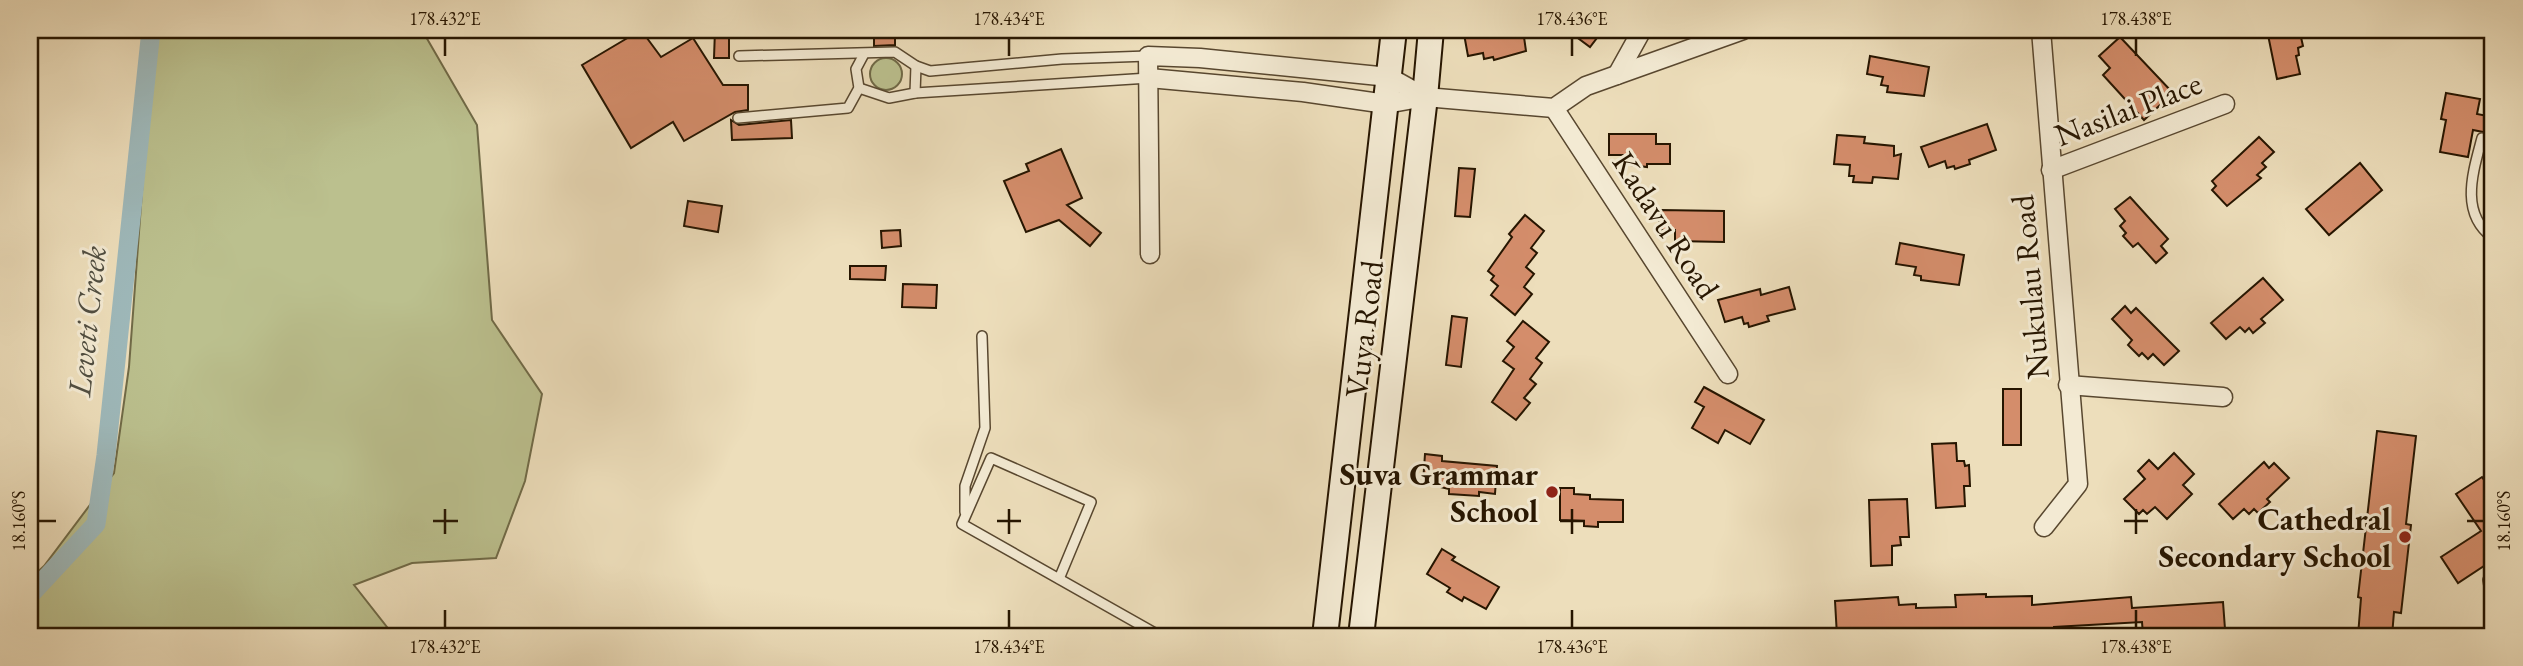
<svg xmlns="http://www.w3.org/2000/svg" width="2523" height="666" viewBox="0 0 2523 666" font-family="'EB Garamond',serif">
  <rect width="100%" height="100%" fill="#eddebb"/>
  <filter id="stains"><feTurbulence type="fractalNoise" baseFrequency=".00286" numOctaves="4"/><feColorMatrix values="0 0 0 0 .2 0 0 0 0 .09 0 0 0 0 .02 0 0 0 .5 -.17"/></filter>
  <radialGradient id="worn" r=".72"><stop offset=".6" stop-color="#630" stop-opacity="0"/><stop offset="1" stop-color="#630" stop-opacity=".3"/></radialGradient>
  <g fill="#bbc08e" stroke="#706a47" stroke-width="2">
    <polygon points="154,30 422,30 477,125 492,320 542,394 525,481 496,558 412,563 354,585 394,636 30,636 30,579 44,566 114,473 129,367"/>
    <circle cx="886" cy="74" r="16"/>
  </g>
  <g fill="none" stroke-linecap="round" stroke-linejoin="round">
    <polyline stroke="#9eb9bb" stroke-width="19" points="30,595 96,524 106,455 151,30"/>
  </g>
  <g fill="#d48d6b" stroke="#261500" stroke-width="2">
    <polygon points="641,30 661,57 693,38 723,85 748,85 748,110 735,112 684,141 673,122 631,148 582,65"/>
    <polygon points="715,30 729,30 729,58 714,58"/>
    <polygon points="874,30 895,30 895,45 874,46"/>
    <polygon points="1493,30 1523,30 1526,51 1494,60 1493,57 1484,59 1483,53 1468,56 1464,34"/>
    <polygon points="1567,30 1603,30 1590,47"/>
    <polygon points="2267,30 2294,30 2295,34 2300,33 2303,46 2298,48 2299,55 2296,56 2300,74 2277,79"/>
    <polygon points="2120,37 2173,93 2144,120 2103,75 2110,68 2099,56"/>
    <polygon points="1870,56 1929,67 1924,96 1887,92 1888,86 1881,85 1883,77 1867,74"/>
    <polygon points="2446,93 2480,99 2477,114 2493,117 2493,134 2473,130 2468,157 2440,152 2446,120 2441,119"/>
    <polygon points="731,120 739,125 791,120 792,138 732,140"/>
    <polygon points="1987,124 1996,150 1969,160 1970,164 1955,169 1954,166 1947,168 1945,161 1929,167 1921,147"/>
    <polygon points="1609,134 1656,134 1656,144 1670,144 1670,164 1647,164 1647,167 1623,164 1623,155 1609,155"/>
    <polygon points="1837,135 1865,137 1864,143 1894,146 1894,156 1901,154 1898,179 1873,177 1872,183 1853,182 1854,176 1849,176 1850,165 1834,164"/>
    <polygon points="2259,137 2274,152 2262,163 2266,167 2257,175 2261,178 2227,206 2212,190 2216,186 2212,181"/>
    <polygon points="1061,149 1082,198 1067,205 1101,233 1090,246 1059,220 1026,232 1004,181 1029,171 1026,164"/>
    <polygon points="2360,163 2382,190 2329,235 2306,209"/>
    <polygon points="1459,168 1475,169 1470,217 1455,216"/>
    <polygon points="2130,197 2168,239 2161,246 2167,253 2156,263 2138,243 2133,247 2123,236 2126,233 2120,226 2125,221 2115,209"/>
    <polygon points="688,201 722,206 718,232 684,226"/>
    <polygon points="1660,210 1724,211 1724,242 1675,241 1675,230 1659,230"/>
    <polygon points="1525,215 1544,231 1531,248 1537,253 1526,267 1534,274 1524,287 1532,294 1515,315 1491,295 1498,286 1491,280 1494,276 1488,271 1512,237 1509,234"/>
    <polygon points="900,230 901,246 882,248 881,231"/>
    <polygon points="1900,243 1964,255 1959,285 1921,280 1921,276 1914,275 1916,267 1896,264"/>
    <polygon points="850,266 886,266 885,280 850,279"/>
    <polygon points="2263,278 2283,300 2261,319 2265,323 2253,333 2249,328 2245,332 2240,327 2226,339 2211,323"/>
    <polygon points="903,284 937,285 936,308 902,307"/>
    <polygon points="1789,287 1795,309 1767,316 1769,321 1749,327 1748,323 1744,324 1742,317 1725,322 1718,300 1760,289 1761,295"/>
    <polygon points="2125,306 2131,313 2136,308 2179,351 2164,365 2153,354 2148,359 2142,353 2139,356 2128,345 2132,340 2112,319"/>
    <polygon points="1452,316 1467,318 1461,367 1446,365"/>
    <polygon points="1523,321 1549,342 1536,358 1542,363 1530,379 1536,384 1524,398 1530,403 1516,420 1492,402 1514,369 1503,361 1514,347 1507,341"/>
    <polygon points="1704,387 1764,420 1750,444 1725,430 1718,443 1692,428 1704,407 1695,402"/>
    <rect x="2003" y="389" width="18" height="56"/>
    <polygon points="2377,431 2416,436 2406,524 2411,525 2401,613 2394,612 2392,636 2358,636 2361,598 2358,597"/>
    <polygon points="1956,443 1957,461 1964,461 1965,466 1969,465 1970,486 1964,486 1965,506 1936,508 1932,444"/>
    <polygon points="2174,453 2194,474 2183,485 2192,494 2167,519 2155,507 2147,514 2143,510 2139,514 2124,499 2145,479 2138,471 2149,460 2158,469"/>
    <polygon points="1425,454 1442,456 1442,461 1497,466 1495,494 1479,492 1479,496 1449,494 1449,489 1423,483"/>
    <polygon points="2264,462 2269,468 2274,463 2289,478 2267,499 2270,502 2258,513 2254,509 2249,514 2244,509 2233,519 2219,504"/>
    <polygon points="2482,477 2493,493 2493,560 2458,583 2441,557 2481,531 2456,494"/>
    <polygon points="1560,488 1574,488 1574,494 1590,495 1590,499 1623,500 1623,522 1598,522 1598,527 1584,526 1584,521 1560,520"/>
    <polygon points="1907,499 1909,537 1900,537 1901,545 1892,546 1892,565 1871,566 1869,500"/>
    <polygon points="1442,549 1455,557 1452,560 1499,587 1486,609 1464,597 1462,601 1447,592 1450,588 1427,574"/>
    <polygon points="1986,594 1986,597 2032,596 2032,605 2131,597 2132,608 2223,602 2225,629 2143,635 2142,622 2054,627 2054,635 1932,636 1932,632 1837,636 1835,601 1898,597 1899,605 1916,604 1916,608 1956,607 1955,595"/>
  </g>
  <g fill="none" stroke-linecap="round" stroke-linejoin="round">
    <defs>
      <g id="service">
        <polyline points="739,56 895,52 916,66 930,71 1062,59 1148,56"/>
        <polyline points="859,88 889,98 915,93 1149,78"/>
        <polyline points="915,93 916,66"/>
        <polyline points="738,118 848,108 859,88 856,69 864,54"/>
        <path d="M2482,138c-9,34 -23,75 11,100"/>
        <polyline points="965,512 965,486 985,428 982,336"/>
        <polyline points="2493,570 2488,580 2493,607"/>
        <polyline points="1059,579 1091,502 991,458 962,524 1160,636 1165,636"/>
      </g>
      <g id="minor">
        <polyline points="2041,30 2078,484 2044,527"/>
        <polyline points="1617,75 1642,30"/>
        <polyline points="1149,78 1303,92 1386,104 1425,97 1554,108 1586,86 1743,30"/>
        <polyline points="1554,108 1728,374"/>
        <polyline points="2051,170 2225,104"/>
        <polyline points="1150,254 1148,56 1200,58 1389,77 1425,97"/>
        <polyline points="2068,385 2223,397"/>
      </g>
      <g id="secondary">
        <polyline points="1325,636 1394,30"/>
        <polyline points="1361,636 1425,97 1431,30"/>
      </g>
    </defs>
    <use href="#service" stroke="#58472f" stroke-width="12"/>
    <use href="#minor" stroke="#58472f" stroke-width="21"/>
    <use href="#secondary" stroke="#261500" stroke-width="28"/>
    <use href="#service" stroke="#f3ead3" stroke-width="9"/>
    <use href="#minor" stroke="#f3ead3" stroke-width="18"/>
    <use href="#secondary" stroke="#f3ead3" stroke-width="24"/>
  </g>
  <path fill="none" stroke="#261500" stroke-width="2.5" d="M445,38v18M1009,38v18M1572,38v18M2136,38v18M445,509v25M1009,509v25M1572,509v25M2136,509v25M38,521h18M433,521h25M997,521h24M1560,521h25M2124,521h24M2467,521h17M445,610v18M1009,610v18M1572,610v18M2136,610v18"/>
  <g fill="#8f2418" stroke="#f3ead3" stroke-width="2.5">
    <circle cx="1552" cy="492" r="7"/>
    <circle cx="2405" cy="537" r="7"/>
  </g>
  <g text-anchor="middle" stroke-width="6" stroke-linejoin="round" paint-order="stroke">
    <g font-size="32" fill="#261500" stroke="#f3ead3">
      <text transform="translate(2128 109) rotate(-21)" y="11">Nasilai Place</text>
      <text transform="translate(1666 225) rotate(57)" y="11">Kadavu Road</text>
      <text transform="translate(2030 287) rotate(-95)" y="11">Nukulau Road</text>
      <text transform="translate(1364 329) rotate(-83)" y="11">Vuya Road</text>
    </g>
    <g font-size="32" font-weight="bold" fill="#261500" stroke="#f3ead3" text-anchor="end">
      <text x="1538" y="485">Suva Grammar<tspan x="1538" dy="37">School</tspan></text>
      <text x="2391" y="530">Cathedral<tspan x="2391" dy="37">Secondary School</tspan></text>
    </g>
    <g font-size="33" font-style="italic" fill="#504e41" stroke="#f3ead3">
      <text transform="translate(86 321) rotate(-84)" y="12">Leveti Creek</text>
    </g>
  </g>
  <rect width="2523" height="666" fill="none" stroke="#eddebb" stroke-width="77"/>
  <rect x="38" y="38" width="2446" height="590" fill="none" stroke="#261500" stroke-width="2.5"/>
  <g font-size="18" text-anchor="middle" fill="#261500">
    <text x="445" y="25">178.432°E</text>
    <text x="1009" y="25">178.434°E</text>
    <text x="1572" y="25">178.436°E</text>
    <text x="2136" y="25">178.438°E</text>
    <text transform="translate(19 521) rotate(-90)" y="6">18.160°S</text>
    <text transform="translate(2504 521) rotate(-90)" y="6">18.160°S</text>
    <text x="445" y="653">178.432°E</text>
    <text x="1009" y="653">178.434°E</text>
    <text x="1572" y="653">178.436°E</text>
    <text x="2136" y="653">178.438°E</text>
  </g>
  <rect width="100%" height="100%" filter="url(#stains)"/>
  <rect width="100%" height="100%" fill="url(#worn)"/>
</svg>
